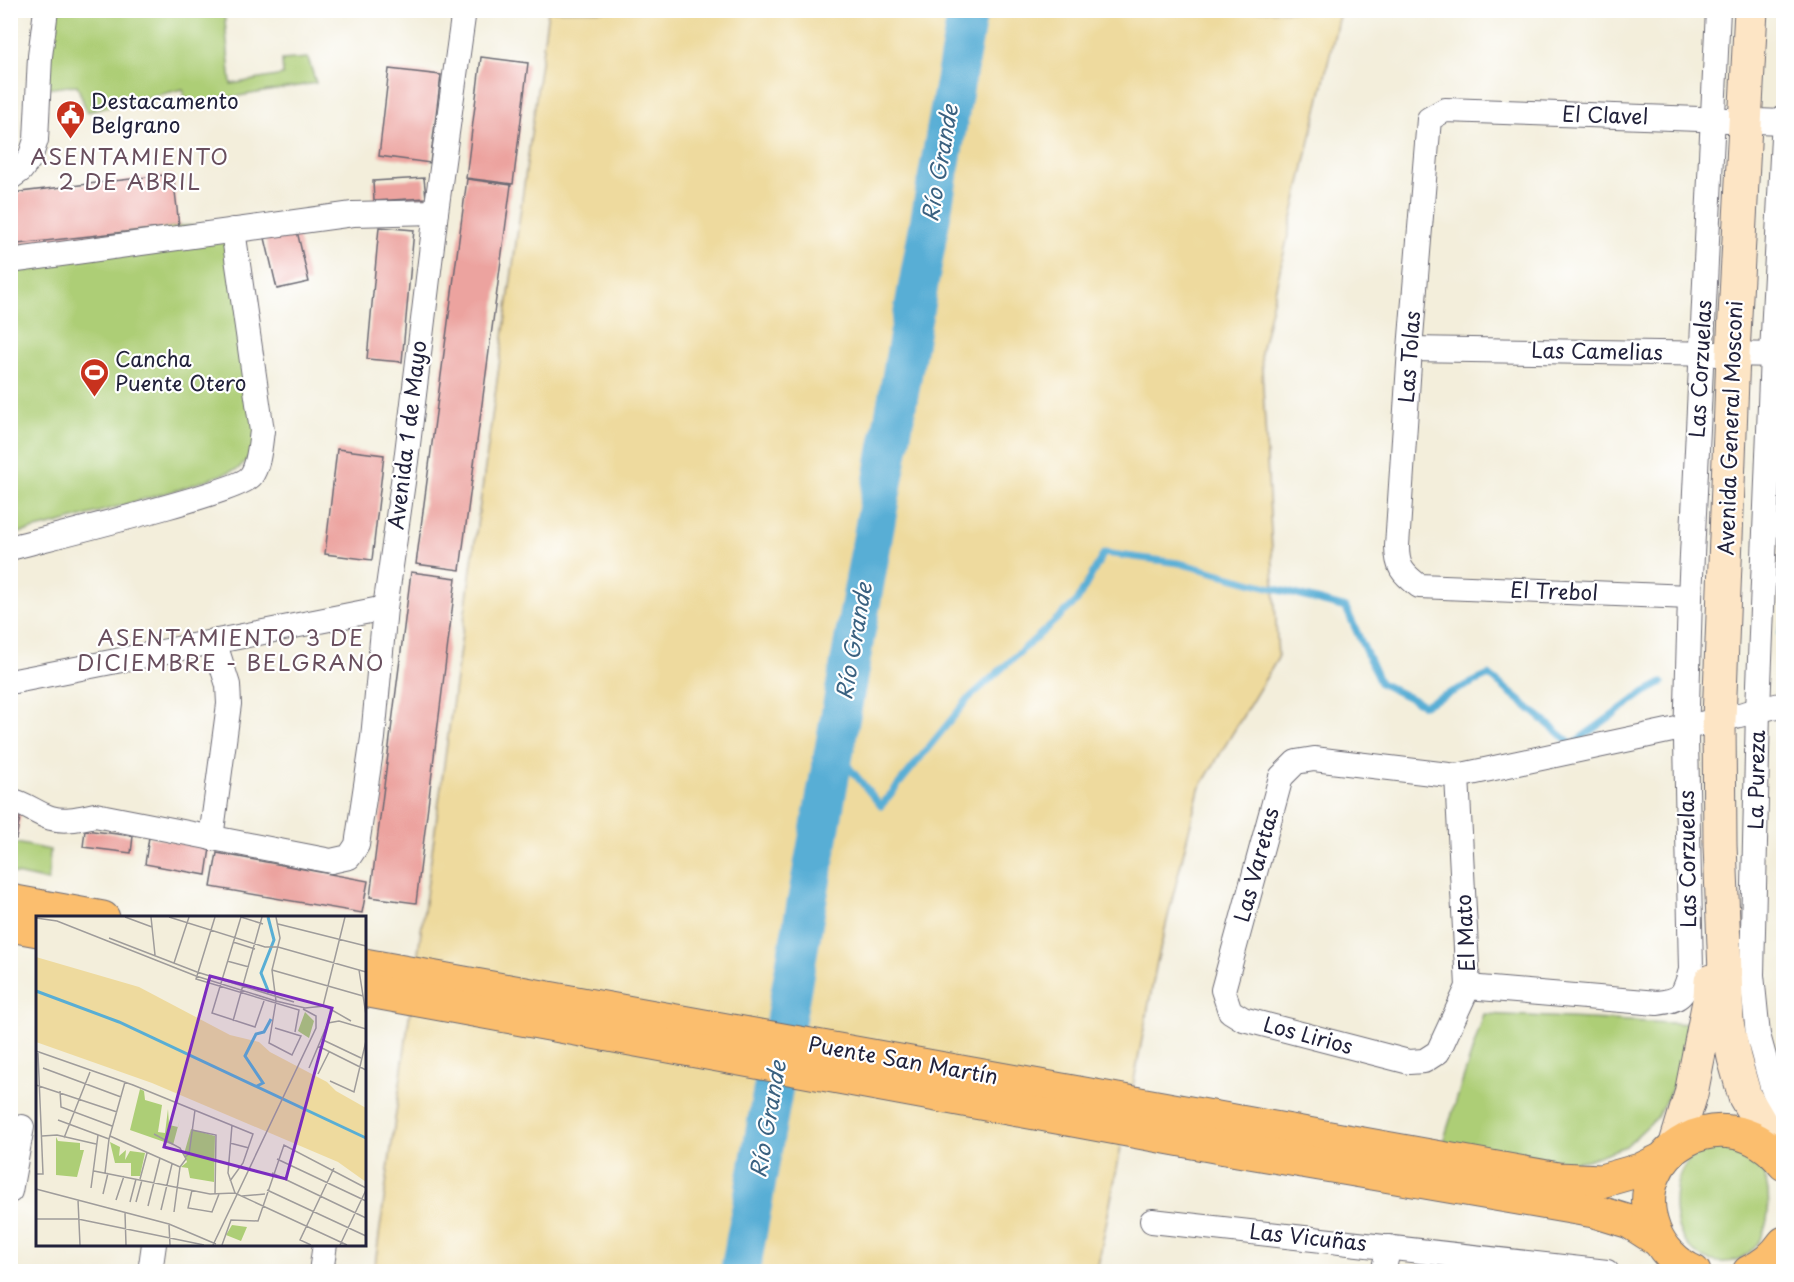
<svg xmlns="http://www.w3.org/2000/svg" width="1794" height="1282" viewBox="0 0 1794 1282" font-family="'Playpen Sans',sans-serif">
  <rect width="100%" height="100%" fill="#fff"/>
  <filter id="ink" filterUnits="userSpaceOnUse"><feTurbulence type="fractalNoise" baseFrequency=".0167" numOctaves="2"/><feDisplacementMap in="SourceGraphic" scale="12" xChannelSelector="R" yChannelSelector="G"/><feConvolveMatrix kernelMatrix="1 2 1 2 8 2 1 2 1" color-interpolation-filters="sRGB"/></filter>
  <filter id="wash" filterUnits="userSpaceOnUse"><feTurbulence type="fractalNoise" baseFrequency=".008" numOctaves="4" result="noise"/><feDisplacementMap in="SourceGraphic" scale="24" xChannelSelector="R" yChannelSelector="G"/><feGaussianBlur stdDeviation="1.35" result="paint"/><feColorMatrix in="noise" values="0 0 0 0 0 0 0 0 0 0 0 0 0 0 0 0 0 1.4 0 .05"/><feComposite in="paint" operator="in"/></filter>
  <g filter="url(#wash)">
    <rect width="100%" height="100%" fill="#f3eedb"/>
    <g fill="#adce76" stroke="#687858" stroke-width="1.5">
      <polygon points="53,10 224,11 231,84 283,75 282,60 308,58 316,83 186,105 183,89 87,112 77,85 45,89"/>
      <polygon points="242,223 261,445 238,469 180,489 60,523 11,535 11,246 179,226 209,226"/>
      <polygon points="11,842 50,850 48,881 11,873"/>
      <polygon points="1484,1014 1691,1024 1676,1081 1657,1117 1626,1146 1587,1160 1549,1165 1506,1159 1443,1142"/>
      <path d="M1739,1145c24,21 32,36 29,68 -7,69 -93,65 -93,-9 0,-25 7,-39 25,-57z"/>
    </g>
    <polygon fill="#eeda9e" stroke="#887e6c" stroke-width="1.5" points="548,11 1340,11 1261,352 1278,658 1199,789 1157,962 1097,1271 374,1272"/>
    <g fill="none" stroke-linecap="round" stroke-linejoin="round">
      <g stroke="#58aed5" stroke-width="7">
        <polyline points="1781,633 1784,624"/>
        <polyline points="835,750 881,806 968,699 1077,601 1104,553 1179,563 1346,608 1380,683 1424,705 1489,675 1572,744 1645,692 1662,683"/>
      </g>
      <polyline stroke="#58aed5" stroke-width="40" points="740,1272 968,10"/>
    </g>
    <g id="blocks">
      <g fill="#eca39f">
        <polygon points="481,57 528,63 513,184 466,178"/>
        <polygon points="389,69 441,75 430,163 379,156"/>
        <polygon points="173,174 179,226 18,244 12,193"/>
        <polygon points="424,178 426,198 374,201 373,181"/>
        <polygon points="467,179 511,185 460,570 416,564"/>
        <polygon points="379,227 414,230 402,362 367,359"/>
        <polygon points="297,231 309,282 277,289 265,238"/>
        <polygon points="337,449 384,455 372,560 325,554"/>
        <polygon points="411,572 456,578 416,903 370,897"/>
        <polygon points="10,810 21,812 16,839 10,838"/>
        <polygon points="85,830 133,836 131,853 83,847"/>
        <polygon points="149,837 210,848 206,875 145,864"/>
        <polygon points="217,853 368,881 362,913 211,887"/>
      </g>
    </g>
  </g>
  <g filter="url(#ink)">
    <use href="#blocks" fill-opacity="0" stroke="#6b6973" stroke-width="1.5"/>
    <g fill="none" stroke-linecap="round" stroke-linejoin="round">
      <defs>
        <g id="minor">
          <polyline points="1784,117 1772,354 1758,710 1752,975 1758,1035 1772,1086 1784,1114"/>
          <polyline points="10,178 21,170 30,158 36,140 40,56 46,10"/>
          <polyline points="10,261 353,214 436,212"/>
          <polyline points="1410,349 1784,355"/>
          <path d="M10,548c33,-9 229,-56 241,-72 8,-11 9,-31 11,-45l-29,-201"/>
          <path d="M1690,597l-271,-11c-17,-13 -22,-19 -22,-40l13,-197 19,-230 16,-9 339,12"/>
          <polyline points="10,682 385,608"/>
          <polyline points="1457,776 1468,987 1438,1052 1424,1061 1409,1062 1243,1019 1230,1011 1223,990 1281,777 1296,762 1314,759 1457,776 1719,720 1784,704"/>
          <path d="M10,800c15,3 27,14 41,18 15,4 29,0 44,-3l236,46 18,-4 8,-12 16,-107 12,-130 21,-147 30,-249 28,-202"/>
          <polyline points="211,838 229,704 228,685 214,641"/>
          <path d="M1468,987l189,16c26,-3 27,-9 34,-33l-5,-229 4,-144 28,-587"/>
          <polyline points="10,1191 22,1127"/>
          <polyline points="1152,1221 1607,1272"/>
          <polyline points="150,1272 154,1244"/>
          <polyline points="321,1272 325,1244"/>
          <polyline points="1383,1272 1389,1247"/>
        </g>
        <g id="secondary">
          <polyline points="1751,10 1733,354 1719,720 1720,845 1727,1023 1734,1058 1745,1097 1783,1162"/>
          <polyline points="1675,1147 1691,1094 1710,996 1711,981"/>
        </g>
        <g id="primary">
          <polyline points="10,901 103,918"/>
          <polyline points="10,925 38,930"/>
          <polyline points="364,965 1558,1179 1601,1181 1640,1170 1663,1159"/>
          <polyline points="364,990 1220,1147 1594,1211 1630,1222 1658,1240"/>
          <path d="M1694,1272c-18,-8 -33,-24 -40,-42 -30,-80 73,-138 130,-66"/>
          <path d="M1749,1272c15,-6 26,-16 35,-29"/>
        </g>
      </defs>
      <use href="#minor" stroke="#6b6973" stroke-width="26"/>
      <use href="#secondary" stroke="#6b6973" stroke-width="35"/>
      <use href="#primary" stroke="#6b6973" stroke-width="35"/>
      <use href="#minor" stroke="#fff" stroke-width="24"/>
      <use href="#secondary" stroke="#fde5c5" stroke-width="33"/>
      <use href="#primary" stroke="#fbbe6e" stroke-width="33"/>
    </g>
  </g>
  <defs>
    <symbol id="civic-pin" viewBox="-11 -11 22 30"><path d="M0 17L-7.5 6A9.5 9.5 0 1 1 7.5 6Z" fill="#c8321e" stroke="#fff"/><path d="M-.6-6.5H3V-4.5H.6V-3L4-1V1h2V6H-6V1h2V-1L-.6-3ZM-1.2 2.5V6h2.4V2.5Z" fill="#fff"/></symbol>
    <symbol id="stadium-pin" viewBox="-11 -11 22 30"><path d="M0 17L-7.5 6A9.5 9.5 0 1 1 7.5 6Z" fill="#c8321e" stroke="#fff"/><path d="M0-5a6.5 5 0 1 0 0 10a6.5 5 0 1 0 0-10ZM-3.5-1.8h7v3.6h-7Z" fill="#fff"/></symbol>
  </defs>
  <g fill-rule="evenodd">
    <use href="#civic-pin" x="54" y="98" width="33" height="45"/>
    <use href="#stadium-pin" x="78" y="356" width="33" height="45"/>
  </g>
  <g text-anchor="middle" stroke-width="4.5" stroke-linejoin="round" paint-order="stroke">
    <g font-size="21" fill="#22223b" stroke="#fff" text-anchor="start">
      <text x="91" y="109">Destacamento<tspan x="91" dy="24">Belgrano</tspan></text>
      <text x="115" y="367">Cancha<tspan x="115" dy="24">Puente Otero</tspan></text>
    </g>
    <g font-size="21" fill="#22223b" stroke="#fff">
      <text transform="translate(1605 116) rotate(2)" y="7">El Clavel</text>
      <text transform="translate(1597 352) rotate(1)" y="7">Las Camelias</text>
      <text transform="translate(1410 357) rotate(-86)" y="7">Las Tolas</text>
      <text transform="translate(1701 369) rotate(-87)" y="7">Las Corzuelas</text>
      <text transform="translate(1731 428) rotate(-88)" y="7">Avenida General Mosconi</text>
      <text transform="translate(408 435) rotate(-83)" y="7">Avenida 1 de Mayo</text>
      <text transform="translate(1554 592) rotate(2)" y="7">El Trebol</text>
      <text transform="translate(1757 780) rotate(-89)" y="7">La Pureza</text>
      <text transform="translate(1688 859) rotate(-91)" y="7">Las Corzuelas</text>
      <text transform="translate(1257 865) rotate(-75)" y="7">Las Varetas</text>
      <text transform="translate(1466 933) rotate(-93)" y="7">El Mato</text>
      <text transform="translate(1308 1036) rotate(15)" y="7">Los Lirios</text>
      <text transform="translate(903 1061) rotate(10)" y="7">Puente San Martín</text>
      <text transform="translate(1308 1238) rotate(6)" y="7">Las Vicuñas</text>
    </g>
    <g font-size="22" letter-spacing="1.5" fill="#694f5e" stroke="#fff">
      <text x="130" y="165">ASENTAMIENTO<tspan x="130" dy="25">2 DE ABRIL</tspan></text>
      <text x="231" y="646">ASENTAMIENTO 3 DE<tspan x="231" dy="25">DICIEMBRE - BELGRANO</tspan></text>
    </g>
    <g font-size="22" font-style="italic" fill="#3a6180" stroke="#fff">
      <text transform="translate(940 163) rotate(-80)" y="8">Río Grande</text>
      <text transform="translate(854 641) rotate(-80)" y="8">Río Grande</text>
      <text transform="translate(768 1119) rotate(-80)" y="8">Río Grande</text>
    </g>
  </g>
  <g transform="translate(36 916)">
    <rect width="330" height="330" fill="#f3eedb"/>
    <path d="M269,96l9,9 -5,17 -11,-7zM104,173l4,2 1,9 17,5 -4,27 7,1 3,-24 1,16 9,2 2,-8 -7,26 -43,-15zM155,213l24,7 -1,46 -24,-4 -2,-10 -7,-1 6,-5 -3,-8zM20,221l2,4 22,2v7h4l-7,27 -21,-2zM74,226l10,5 -1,9 7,-6 -1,10 5,-9 15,2 -5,23h-9v-13h-16zM196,309l15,2 -6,14 -15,-6z" fill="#adce76"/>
    <path d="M0,41l103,30 91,48 29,7 11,10 57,30 9,9 30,17v74l-28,-20 -186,-79 -116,-41z" fill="#eeda9e"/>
    <path fill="none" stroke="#58aed5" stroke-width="3" d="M232,1l6,23 -13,33 8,20M0,75l83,31 247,116M221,170l6,-3 -18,-27 11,-22 8,-2 7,-13"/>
    <path fill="none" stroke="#9f9c9b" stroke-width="1.5" d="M89,1l27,10M115,1l4,38M133,1l96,30h13l88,25M179,1l-19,62 103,31 -4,22M205,1l-29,96 43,14 9,-26M205,1l22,7M0,2l21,3 139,55 80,25 29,7 20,-2 26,15M242,8l88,22M73,22l88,34 97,30M197,26l22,7M191,45l22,6M138,47l15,-46M236,54l91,26M323,54l7,45M287,90l22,-89M197,105l29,-104M239,112l26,8 -9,19 -23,-12 7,-42 -4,-31 8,-32 -4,-21M285,123l40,19M282,130l48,24M0,135l97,34 120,49 -10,29 -13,18M7,152l78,29M273,152l19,-45 11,-2 27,8M282,158l11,-22M294,165l24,11 12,-51M0,169l81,27M24,175l1,16 51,19M22,204l51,19M196,209l-4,48 7,20M156,214l24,5 -1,59M118,218l26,14 6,11 -6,8M6,220l15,-1 39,9M74,220l70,31M28,222l26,-66M194,227l19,5M149,241l4,-3 6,-44M241,243l89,42M58,255l116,23 25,-1 112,52M69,257l4,-34 16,-57M236,257l94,45M0,258h7l-5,-121M104,263l7,-26M55,272l7,-53M0,273l133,35 47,20M156,274l-4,18 24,4 7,-18M231,274l99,46M67,278l5,-21M206,280l23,-2M42,284l2,45M80,284l8,-24M94,286l6,-23M100,286l6,-22M112,290l12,-48M125,294l11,-46M138,296l6,-45M89,297l1,32M0,303h42l126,26M133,309l1,20M177,329l103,-217v-12l-13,-7M186,329l9,-25 27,1 26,-76 82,43M275,329l-11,-5 34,-72M304,329l26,-55"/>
    <path fill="#7b2cbf" fill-opacity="0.15" stroke="#7b2cbf" stroke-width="3" d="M174,60l122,32 -46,171 -122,-32z"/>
    <rect width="330" height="330" fill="none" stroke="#22223b" stroke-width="3"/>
  </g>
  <rect width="1794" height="1282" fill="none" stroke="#fff" stroke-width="36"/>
</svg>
